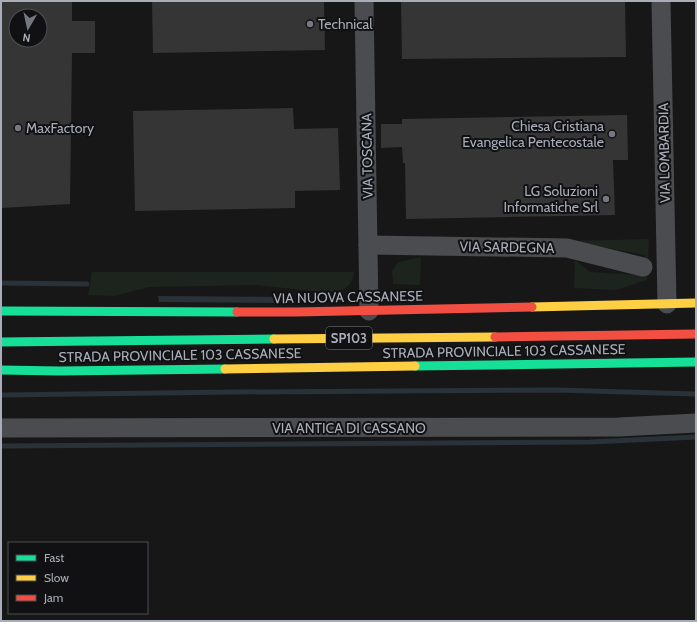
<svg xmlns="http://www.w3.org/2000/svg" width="697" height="622" viewBox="0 0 697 622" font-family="Cabin,sans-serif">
  <rect width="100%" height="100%" fill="#171717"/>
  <g fill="#1d241e">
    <polygon points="649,239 647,280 616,290 574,288 575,260 590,272 642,275 645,255 570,241"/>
    <polygon points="421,257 420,285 393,284 392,271 398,262"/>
    <path d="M92,272h262c-1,14 -11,19 -23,21l-75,-8 -107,2 -34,9 -27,-1z"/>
  </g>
  <polygon fill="#2a3239" points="158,296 291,297 291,303 159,302"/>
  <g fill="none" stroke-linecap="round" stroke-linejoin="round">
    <g stroke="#2a3239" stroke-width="5">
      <polyline points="1,283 87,284"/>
      <polyline points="1,395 235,392 555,390 696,394"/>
      <polyline points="1,446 590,442 696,437"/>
    </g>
  </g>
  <g fill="#353536" fill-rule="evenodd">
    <path d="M1,1h71v20h23v32h-23l-2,151 -69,4zM16,16h24v24h-24z"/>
    <polygon points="152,1 324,1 325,50 153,53"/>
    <polygon points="401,1 625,1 626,57 402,59"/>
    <polygon points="293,108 294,129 338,128 340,190 295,191 295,208 135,211 133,111"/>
    <polygon points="627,115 628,160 613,160 615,215 406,219 405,163 403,163 402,147 381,148 381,124 402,124 402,119"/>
  </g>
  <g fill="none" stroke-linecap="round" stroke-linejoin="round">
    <g stroke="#4b4c50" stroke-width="19">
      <polyline points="364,1 369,311"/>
      <polyline points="661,1 667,304"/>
      <polyline points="368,245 567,248 643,267"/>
      <polyline points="1,428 619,427 696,423"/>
    </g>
    <g stroke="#16e098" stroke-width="9">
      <polyline points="1,311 237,312"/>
      <polyline points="1,342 274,339"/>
      <polyline points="415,366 696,362"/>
      <polyline points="1,370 59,371 225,369"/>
    </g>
    <g stroke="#ffcf43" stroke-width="9">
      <polyline points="532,307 696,303"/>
      <polyline points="274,339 495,337"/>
      <polyline points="225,369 415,366"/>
    </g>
    <g stroke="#f24e42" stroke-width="9">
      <polyline points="237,312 296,312 532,307"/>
      <polyline points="495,337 696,334"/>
    </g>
  </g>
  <g fill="#757880" stroke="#111113" stroke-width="1.5">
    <circle cx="310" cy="24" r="4"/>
    <circle cx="18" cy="128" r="4"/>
    <circle cx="612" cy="134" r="4"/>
    <circle cx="606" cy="199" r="4"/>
  </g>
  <g text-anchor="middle" stroke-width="4" stroke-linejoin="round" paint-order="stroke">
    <rect fill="#111113" stroke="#7b7e86" stroke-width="1" x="326" y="327" width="46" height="22" rx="3"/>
    <g font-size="13" font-weight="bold" fill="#a8adb8">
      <text x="349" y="343">SP103</text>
    </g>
    <g font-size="14" fill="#a8adb8" stroke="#111113" text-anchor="start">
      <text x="318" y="29">Technical</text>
      <text x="604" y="131" text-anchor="end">Chiesa Cristiana<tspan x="604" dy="16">Evangelica Pentecostale</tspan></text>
      <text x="26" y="133">MaxFactory</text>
      <text x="598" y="196" text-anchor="end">LG Soluzioni<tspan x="598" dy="16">Informatiche Srl</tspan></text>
    </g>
    <g font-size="14" fill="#a8adb8" stroke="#111113">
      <text transform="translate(664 153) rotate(-91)" y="5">VIA LOMBARDIA</text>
      <text transform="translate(367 156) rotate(-91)" y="5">VIA TOSCANA</text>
      <text transform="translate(507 247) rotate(1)" y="5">VIA SARDEGNA</text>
      <text transform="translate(348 297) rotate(-1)" y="5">VIA NUOVA CASSANESE</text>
      <text transform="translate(504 351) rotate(-1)" y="5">STRADA PROVINCIALE 103 CASSANESE</text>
      <text transform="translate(180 355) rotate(-1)" y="5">STRADA PROVINCIALE 103 CASSANESE</text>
      <text x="349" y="433">VIA ANTICA DI CASSANO</text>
    </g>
  </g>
  <rect width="697" height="622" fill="none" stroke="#a8adb8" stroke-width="4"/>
  <rect x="8" y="542" width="140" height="72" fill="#111113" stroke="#4d4f55"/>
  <rect x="16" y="555" width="20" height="6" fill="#16e098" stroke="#4d4f55"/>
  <text x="44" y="562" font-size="12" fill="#a8adb8">Fast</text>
  <rect x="16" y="575" width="20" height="6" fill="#ffcf43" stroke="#4d4f55"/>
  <text x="44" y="582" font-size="12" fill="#a8adb8">Slow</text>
  <rect x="16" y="595" width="20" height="6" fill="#f24e42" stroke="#4d4f55"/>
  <text x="44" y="602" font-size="12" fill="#a8adb8">Jam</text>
  <g transform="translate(28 28) rotate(189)"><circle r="19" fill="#111113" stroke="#4d4f55"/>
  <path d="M0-3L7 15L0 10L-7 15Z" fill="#757880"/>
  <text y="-6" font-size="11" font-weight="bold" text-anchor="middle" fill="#a8adb8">N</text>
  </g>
</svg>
